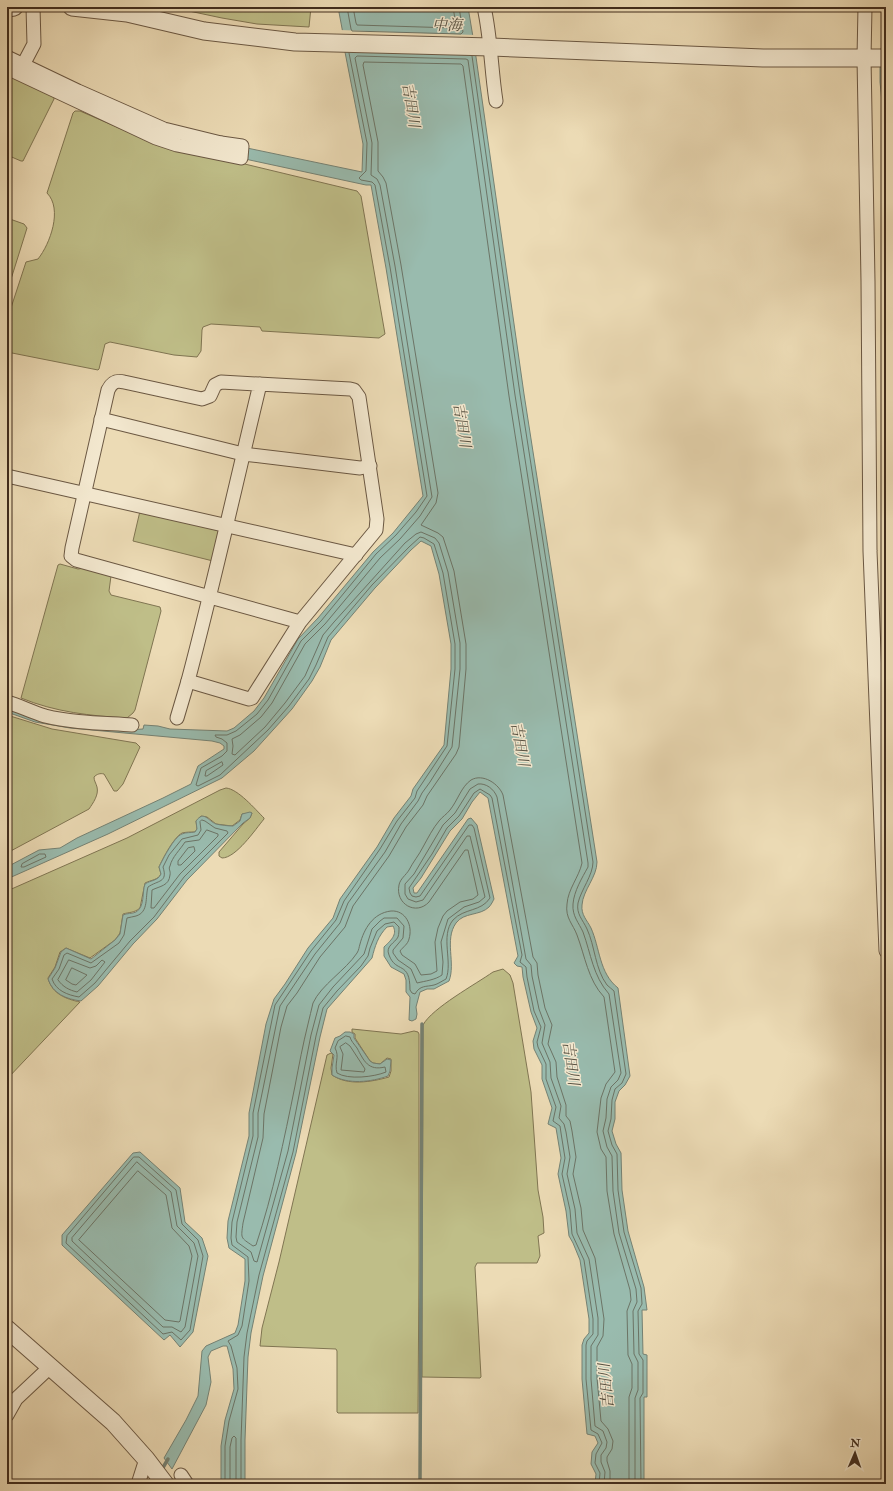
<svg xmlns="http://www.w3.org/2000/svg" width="893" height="1491" viewBox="0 0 893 1491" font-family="'IM FELL Double Pica','Noto Serif JP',serif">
  <rect width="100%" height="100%" fill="#ecdbb5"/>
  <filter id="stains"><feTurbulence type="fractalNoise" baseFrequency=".005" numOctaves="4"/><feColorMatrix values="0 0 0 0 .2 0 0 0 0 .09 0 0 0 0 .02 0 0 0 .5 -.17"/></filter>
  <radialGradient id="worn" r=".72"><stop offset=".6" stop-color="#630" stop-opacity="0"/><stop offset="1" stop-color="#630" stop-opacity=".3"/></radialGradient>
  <g fill="#bfbe88" stroke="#807552">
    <polygon points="170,7 311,7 309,27 257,24 222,18"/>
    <polygon points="9,75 54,96 54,99 23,161 21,161 7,155 7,76"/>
    <path d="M75,111h5l69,30 208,50 4,5 24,138 -6,4 -117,-7 -2,-4 -49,-3 -8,3 -1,3 -1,21 -4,6 -23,-2 -64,-13 -5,2 -6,25 -1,1 -91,-18v-32l19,-58 12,-3c12,-15 25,-50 9,-66l26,-80z"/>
    <polygon points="7,218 24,224 27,228 7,292"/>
    <polygon points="140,511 220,531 213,561 133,541"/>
    <path d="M60,564l18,5 6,-1 27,8 -2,15 2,4 49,12 1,4 -26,99 -2,3 -6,5c-36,-2 -72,-6 -106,-20l37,-133z"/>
    <path d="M7,715l45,14 84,14 4,4 -17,37 -6,7h-3l-10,-17c-4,-1 -7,0 -10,3 0,4 2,6 3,10 2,8 -4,16 -8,22l-82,44z"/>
    <path d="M226,788c12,1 29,21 38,30v1c-9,11 -28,39 -42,39l-3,-2v-4l24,-28 7,-6 2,-5 -10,1 -2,6 -8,6 -16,-2 -9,-7 -6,-1 -5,5 1,8 -2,3c-4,0 -9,0 -13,1 -8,4 -19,25 -23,34l2,7c-3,6 -10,6 -16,9l-5,25c-6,5 -10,4 -17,6l-3,19 -5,7 -25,18 -24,-10 -6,4 -5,15 -7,11c4,16 18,21 32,24l-73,77v-188l120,-53 93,-48z"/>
    <path d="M503,969l7,6 3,8 18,109 7,98 5,27 1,16 -6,3 2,20 -3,7h-60l-2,4 6,110 -1,1 -58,-1 1,-352c9,-17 53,-41 70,-53z"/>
    <path d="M352,1029l49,5 13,-3 4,1 1,2v229l-1,150h-80l-1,-1v-61l-1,-2 -76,-3 2,-18 17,-66 48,-207 4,-2 2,1 -2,14 1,7c16,11 39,7 57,2l2,-6v-12l-4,-1 -7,6 -7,-1 -3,-2 -15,-23v-4l-3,-2z"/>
  </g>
  <g fill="#99bbae" stroke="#758274">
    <polygon points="338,7 468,7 474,43 344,39"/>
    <polygon points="885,7 886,7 886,53 881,53"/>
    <path d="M344,47l131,3 49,344 73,468c0,15 -14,28 -15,43 -1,10 5,15 9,23 9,20 8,45 27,60l12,88 -5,9 -6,6 -4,11v17l-3,12 4,13 5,9 1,37 6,41 16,56 3,23h-5l1,44 4,1v42h-3v87h-49l1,-10 -5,-10 1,-12 6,-9 -3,-7 -8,-2 -5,-55v-34l2,-6 5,-6v-14l-9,-59 -7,-17 -4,-7 -3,-25 -8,-37 3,-16 -5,-30 -8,-4 4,-16 -10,-29v-14l-8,-16 -1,-8 4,-13 -6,-16 -8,-35 -1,-10 -5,-1 -3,-3 4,-7 -30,-158 -8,-6 -8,10 -10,17 -12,12 -29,47 -8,10 1,5h3l51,-74 3,-1 6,7 17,74c-1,2 -3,6 -5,8 -9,9 -25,5 -33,16 -12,17 0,40 -7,58l-15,8h-7l-7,3 -4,15 1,7 -1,5 -4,2 -3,-1 1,-23 -4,-5v-12l-2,-6 -13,-7 -7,-11v-9c6,-6 14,-12 9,-21l-6,1c-9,9 -12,19 -15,31l-45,51 -7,28 -24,116 -33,123 -12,57 -3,24 -3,83v44h-24v-38l4,-26 9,-31 -1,-20 -6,-23h-4l-12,5 -3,6 3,25 -5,23 -34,64 -8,-11 22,-38 12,-24 4,-45 4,-5 29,-13 3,-8 7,-44v-22l-16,-11 -2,-10 1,-17 21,-85v-23l17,-89 8,-25 11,-15 23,-36 25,-30 7,-19 37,-52 17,-29 17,-22 2,-7 31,-44 7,-76v-25l-12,-70 -8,-28 -10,-5 -10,9 -36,38 -44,52 -11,27 -8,14 -20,28 -38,42 -32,27 -114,56 -101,45v-12l32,-17 21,-2 17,-10 86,-40 28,-14 7,-18 26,-17v-3l-4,-3 -8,-2 -142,-13 -35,-6 -28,-10v-3l121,21 15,-1 1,-4 14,1 12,3 57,2 7,-3 20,-17 10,-13 34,-59 20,-21 55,-66 20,-19 30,-37 -37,-228 -15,-83h-5l-121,-26 2,-11 115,24 1,-28z"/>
    <polygon points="880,60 886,60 886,142 880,82"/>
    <path d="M250,812l2,1 -2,5 -7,5 -56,57 -30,39 -24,25 -35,42 -17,15c-15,-2 -28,-7 -33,-22l7,-11 6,-16 5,-4 25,11 24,-19 5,-6 3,-19c4,-2 9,-1 13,-3 9,-5 6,-20 9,-28 6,-4 13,-3 16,-10l-2,-7c4,-8 15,-30 23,-33 4,-2 9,-1 13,-2l2,-3 -1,-8c8,-11 12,0 20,3 4,1 12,2 17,2l7,-5 2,-7z"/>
    <path d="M345,1032h5l4,2v4l16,23 3,2 7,1 7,-5 4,1 -1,11 -2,5c-17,6 -40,9 -56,-1v-7l2,-13 -4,-4 5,-13 5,-2z"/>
    <polygon points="140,1152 180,1188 185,1222 202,1238 208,1256 193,1332 180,1347 170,1335 164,1340 62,1245 62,1235 133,1153"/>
  </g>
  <polygon fill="#ecdbb5" points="340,30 475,35 476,43 342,40"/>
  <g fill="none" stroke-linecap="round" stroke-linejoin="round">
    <g stroke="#6c7466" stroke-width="1">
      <polyline points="347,7 351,29 352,31 461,34 463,32 459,7"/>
      <polyline points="353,7 356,23 357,25 454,28 456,25 453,7"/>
      <path d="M472,56l48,338 73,468c0,13 -12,28 -15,41 -2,11 5,17 9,26 8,17 8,40 20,56 2,2 5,4 7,6l12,83 -4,9 -7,6 -3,11 -1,19 -3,12 4,14 5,9 1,36 6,42 17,56 1,16 -4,7 1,43 4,6v33l-3,5 1,86"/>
      <polygon points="222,762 223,765 207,776 205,776 206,771"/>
      <path d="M202,820l3,1 10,7 12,3 1,2 -44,44 -30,40 -24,24 -35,42 -16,14c-11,-2 -23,-6 -27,-18l7,-10 5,-14 3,-2 24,10 28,-20 5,-8 3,-17c3,-1 6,-1 9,-2 13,-4 9,-19 12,-29 10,-7 20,-4 15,-20l6,-12 13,-16 16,-4 3,-5 -1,-8z"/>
      <path d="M207,830l11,4v2l-38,38 -26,34h-3l1,-18c8,-4 17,-4 18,-15 1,-4 -2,-6 0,-9 2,-9 10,-16 15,-24l14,-2z"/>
      <polygon points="194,847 195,851 181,865 178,865 178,861 188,848"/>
      <polygon points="40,854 45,854 46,857 24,867 21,867 22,864"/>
      <path d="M69,960l21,8 6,-2 6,-6 3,2 -14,18 -14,12c-8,-2 -14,-5 -19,-12z"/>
      <polygon points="72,968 87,975 76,985 72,984 66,980"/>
      <path d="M346,1036l4,1c1,4 4,7 7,11 7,13 11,23 28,19l1,5c-12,5 -38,8 -49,1 -3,-10 3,-16 -2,-25l3,-7z"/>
      <polygon points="346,1043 350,1046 365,1069 364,1072 341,1070 343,1054 340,1047"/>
      <polygon points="134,1157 139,1157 176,1190 182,1224 198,1240 203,1256 190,1330 181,1340 172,1332 163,1334 66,1243 67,1236"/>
      <polygon points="137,1162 171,1192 177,1226 194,1243 198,1256 185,1327 181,1332 172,1327 163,1327 72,1241 72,1238"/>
      <polygon points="138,1171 166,1195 172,1228 189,1246 192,1256 180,1321 179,1322 165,1320 79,1240"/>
      <polyline points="225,1484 225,1446 229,1421 238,1389 237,1368 231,1346 228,1341 238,1335 242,1326 249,1281 248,1257 232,1245 231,1238 232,1222 253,1136 253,1113 275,1005 311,951 336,920 344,901 380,849 397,821 415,798 417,791 447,746 455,669 455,644 443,573 434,544 424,538 420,537 409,547 372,585 328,637 316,665 309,679 289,706 268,730 220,775 198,786 196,785 201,768 222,756 227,751 227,743 222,739 216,737 215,735 227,735 236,731 257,714 268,700 301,641 321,621 376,554 396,535 416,512 427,496 390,267 375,185 372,182 361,180 359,178 366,171 367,143 349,53"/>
      <polyline points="230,1484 230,1447 232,1438 234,1436 236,1438 236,1484"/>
      <path d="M241,1484v-44l3,-83 3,-24 12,-58 34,-123 23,-116 7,-28 14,-17 24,-25 7,-10 2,-8 7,-17 8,-7 9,-2 5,5c0,3 0,7 -1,10 -3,6 -13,9 -9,18 7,19 21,5 21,35l2,3 3,1c5,-9 11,-7 19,-9 4,-1 8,-4 12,-6 7,-17 -6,-43 7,-59 11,-12 28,-8 37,-22l-16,-70 -2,-3h-3l-49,71 -4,1 -4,-1 -2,-3 -1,-5 23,-34 15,-26 12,-12 15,-23 6,-4 10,6 2,3 30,157 -2,7 6,5 1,10 7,34 7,16 -4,15 1,5 8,17v15l10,28 -3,14 7,5 1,7 4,25 -3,16 8,36 2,24 12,26 9,59v15l-6,7 -1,4v34l5,51 7,4 4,9 -6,11 -1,9 5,10 -1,11"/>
      <path d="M604,1484l1,-12 -4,-10v-7l5,-7 1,-6 -4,-11 -8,-5 -4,-47v-33l7,-11v-17l-9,-59 -12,-26 -2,-24 -8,-35 3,-17 -4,-25 -2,-8 -5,-6 2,-12 -10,-28 -1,-16 -8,-19 3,-18 -6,-16 -7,-33 -1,-11 -5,-6 -29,-162c-3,-8 -11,-14 -19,-13l-8,5 -15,24 -12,12 -29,49 -9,10v10l3,5 8,3 7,-2 44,-64h3l15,61 -6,5 -15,5 -16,12 -7,23 2,20 -1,13c-7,5 -17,6 -25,8l-6,-14 -13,-9 -5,-7v-3l10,-12 1,-12 -7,-8h-13l-4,3 -8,8 -8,25 -31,33 -14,18 -8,30 -23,116 -31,111 -3,-1 -3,-9 -14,-10 -1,-5 1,-15 21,-85v-24l22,-107 35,-52 25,-31 8,-20 37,-51 16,-28 17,-23 4,-8 8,-11 22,-35 8,-78v-26l-12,-71 -9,-29 -4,-5 -14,-6 -5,2 -11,9 -71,79 -11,13 -18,41 -20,27 -20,24 -30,28 -3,-1 1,-8 -1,-7 8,-4 21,-18 11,-14 33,-59 20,-20 55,-66 20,-19 20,-23 12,-19 -37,-231 -15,-81 -3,-6 -6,-4 1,-32 -17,-85 2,-2 109,3 2,1 47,335 73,468v4c-6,11 -14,24 -15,37 -1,12 6,19 10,28 8,22 10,44 26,62l12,79 -3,7 -7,7 -4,12 -1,19 -3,13 4,16 5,9 1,35 6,42 17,56 1,13 -4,9 1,43 4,8v28l-3,8v86"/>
      <path d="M610,1484v-13l-3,-10v-4l5,-8 1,-8 -5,-12 -7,-8 -4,-43v-31l6,-11 1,-17 -9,-61 -12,-28 -2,-22 -8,-34 3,-17 -4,-26 -2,-10 -4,-5v-11l-9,-28 -1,-15 -8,-18 4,-19 -7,-17 -7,-33 -1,-12 -4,-6 -30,-162c-4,-11 -20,-22 -32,-15 -10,7 -13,20 -21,30 -3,4 -8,7 -11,11 -6,7 -11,17 -16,26 -4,8 -10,15 -14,23 -3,5 -9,9 -10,15 -4,19 17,31 30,17l36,-52h3l10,45 -5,4 -13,3 -13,9 -4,5 -5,12 -3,14 2,29 -6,3 -10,1 -6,-11 -13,-9 -2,-4c3,-4 8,-7 9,-12 4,-13 -3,-29 -18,-28 -18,2 -27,18 -31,33 -1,3 -1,6 -3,9 -11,17 -36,32 -44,50 -2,7 -3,14 -5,21 -5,20 -9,41 -13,62 -11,54 -22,108 -39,159l-3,1c-13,-9 -12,-7 -10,-23l20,-85 1,-24 17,-87 6,-21 10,-13 23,-36 25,-30 8,-21 36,-50 17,-29 17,-22 4,-9 29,-42 3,-7 7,-78v-25l-12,-73 -11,-34 -5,-4 -17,-8 15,-22 2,-10 -37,-228 -15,-82 -3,-6 -5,-6v-29l-15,-77 1,-3 97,2 2,2 46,330 73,467c-3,14 -14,26 -15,41 -2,14 6,20 10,31 8,21 11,45 27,62l11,75 -9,12 -5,14 -4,34 4,17 5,8 1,34 7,43 16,56 1,10 -4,11 1,44 4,9v24l-3,9v87"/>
    </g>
    <g stroke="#758274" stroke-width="3.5">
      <polyline points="161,1471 168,1459"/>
      <polyline points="420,1484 422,1024"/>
    </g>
    <defs>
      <g id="minor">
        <path d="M484,7c7,31 7,62 12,94"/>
        <polyline points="865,7 864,58 868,281 870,551 886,951"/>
        <polyline points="7,57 78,91 164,129 221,143 219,152"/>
        <polyline points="23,65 34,44 33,7"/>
        <polyline points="7,68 156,138 177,145 241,158 242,146 221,143"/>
        <path d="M260,384c-24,99 -46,199 -72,297l61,18 3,-1 48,-76 76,-92 1,-11 -18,-122 -5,-7 -4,-1 -129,-7 -6,3 -5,11 -8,3 -78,-17c-8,-2 -12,0 -16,8l-36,158 -1,8 5,4 224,62"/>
        <polyline points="101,419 243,454 360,468 370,466"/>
        <polyline points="7,476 356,555"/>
        <path d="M7,702c13,4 25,10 38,14 28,7 58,7 87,9"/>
        <polyline points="177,718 188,681"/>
        <polyline points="7,1415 16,1399 50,1367"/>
        <polyline points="181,1475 187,1484"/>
        <polyline points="138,1484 146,1459"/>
      </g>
      <g id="tertiary">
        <polyline points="72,7 127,13 204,31 295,42 491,47 763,58 886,58"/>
        <polyline points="7,8 14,7"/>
        <polyline points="7,1329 113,1422 146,1459 165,1484"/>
      </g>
    </defs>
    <use href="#minor" stroke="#6b5843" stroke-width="15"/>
    <use href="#tertiary" stroke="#6b5843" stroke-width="19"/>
    <use href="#minor" stroke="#f3e8cf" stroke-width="13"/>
    <use href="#tertiary" stroke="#f3e8cf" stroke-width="17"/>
  </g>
  <g text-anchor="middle" stroke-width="3" stroke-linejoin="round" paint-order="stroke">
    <g font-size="15" font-style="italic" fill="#565041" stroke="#f3e8cf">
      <text x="447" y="30">中海</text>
      <text transform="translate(411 105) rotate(81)" y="5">吉田川</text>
      <text transform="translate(462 425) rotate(81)" y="5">吉田川</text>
      <text transform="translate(520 744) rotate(80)" y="5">吉田川</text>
      <text transform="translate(571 1063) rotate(82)" y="5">吉田川</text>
      <text transform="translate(606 1386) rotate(-95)" y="5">吉田川</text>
    </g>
  </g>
  <rect width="893" height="1491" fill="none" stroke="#ecdbb5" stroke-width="24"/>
  <rect x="8" y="8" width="877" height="1475" fill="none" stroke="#402c1d" stroke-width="2"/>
  <rect x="12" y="12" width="869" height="1467" fill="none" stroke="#402c1d"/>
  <g transform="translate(855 1453) rotate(2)" stroke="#f3e8cf" stroke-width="3" paint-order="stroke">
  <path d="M0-3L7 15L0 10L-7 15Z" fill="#402c1d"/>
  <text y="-6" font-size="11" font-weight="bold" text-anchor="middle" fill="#402c1d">N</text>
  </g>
  <rect width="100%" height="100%" filter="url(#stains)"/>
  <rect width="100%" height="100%" fill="url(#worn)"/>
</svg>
